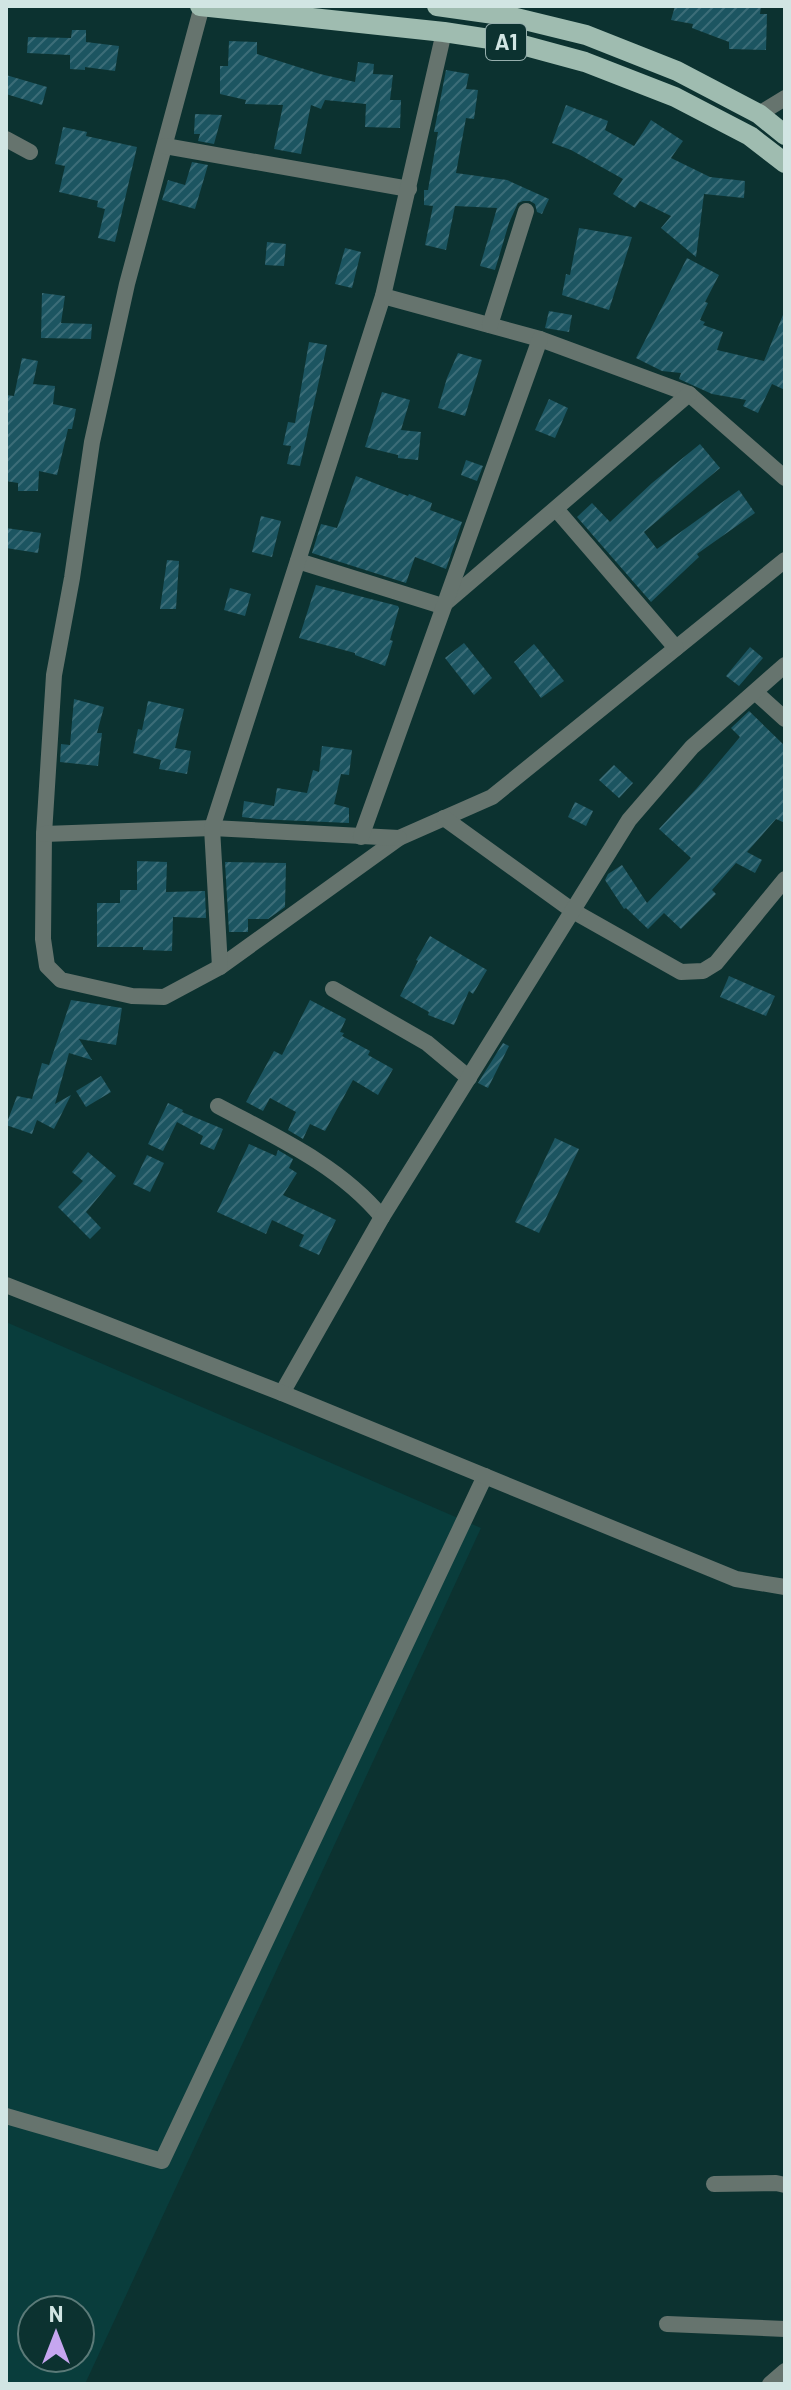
<svg xmlns="http://www.w3.org/2000/svg" width="791" height="2390" viewBox="0 0 791 2390" font-family="Barlow,sans-serif">
  <defs>
    <pattern id="building-hatch" width="6" height="6" patternUnits="userSpaceOnUse" patternTransform="scale(2)"><rect width="6" height="6" fill="#1c5561"/><path d="M-1 1l2-2M0 6l6-6M5 7l2-2" fill="none" stroke="#3c6d78"/></pattern>
  </defs>
  <rect width="100%" height="100%" fill="#0c3230"/>
  <path fill="#093d3c" fill-rule="evenodd" d="M6,1322l475,206 -396,856h-79zM32,2310h48v48h-48z"/>
  <g fill="url(#building-hatch)">
    <polygon points="675,6 761,6 760,14 767,14 766,50 729,49 729,42 692,28 693,24 671,20"/>
    <polygon points="72,30 86,30 86,42 119,46 115,71 85,67 85,70 70,69 70,55 27,53 28,37 71,38"/>
    <polygon points="229,41 257,42 257,54 320,74 355,82 358,62 374,64 373,74 393,75 390,100 401,100 400,128 365,127 366,104 325,100 321,109 311,105 301,154 274,149 283,105 245,104 246,100 220,94 220,66 228,66"/>
    <polygon points="446,70 469,74 466,89 478,90 474,119 466,118 456,173 507,180 549,199 542,214 537,212 535,204 530,201 523,201 518,203 509,223 495,270 480,266 497,208 455,206 446,250 425,245 433,206 424,205 424,190 428,190 438,132 434,132"/>
    <polygon points="6,75 47,87 42,105 6,94"/>
    <polygon points="566,105 608,121 605,130 634,146 651,120 683,141 671,158 710,177 745,181 744,198 704,194 696,257 661,228 671,216 640,201 635,208 613,194 623,179 571,150 552,143"/>
    <polygon points="195,114 222,115 214,144 198,141 200,134 194,134"/>
    <polygon points="63,127 87,132 86,136 137,147 115,242 98,238 105,209 97,207 98,201 59,192 65,166 55,164"/>
    <polygon points="192,162 208,165 195,209 162,200 168,180 185,185"/>
    <polygon points="579,228 632,237 609,310 562,295 566,274 570,275"/>
    <polygon points="267,242 286,244 284,266 265,265"/>
    <polygon points="345,248 361,252 352,288 335,284"/>
    <polygon points="687,258 719,275 705,302 708,303 700,320 705,322 703,325 723,332 717,350 764,361 785,310 785,390 772,384 758,413 743,406 746,400 712,394 679,379 681,373 662,371 636,358"/>
    <polygon points="42,293 65,296 61,323 92,324 91,339 41,338"/>
    <polygon points="549,311 572,315 569,332 545,328"/>
    <polygon points="309,342 327,345 300,466 287,464 291,446 283,445 288,422 295,423"/>
    <polygon points="458,353 482,360 465,416 438,408 447,378"/>
    <polygon points="22,358 38,361 33,384 55,386 53,404 76,409 72,429 68,429 57,475 39,471 38,491 18,491 18,483 6,481 6,395 14,396"/>
    <polygon points="382,392 410,400 401,430 421,432 418,460 398,458 398,455 365,447"/>
    <polygon points="549,399 568,408 555,438 535,430"/>
    <polygon points="700,444 720,468 644,532 657,549 739,490 755,513 697,554 699,557 651,602 577,517 592,503 610,522 652,483"/>
    <polygon points="466,460 483,466 477,481 461,475"/>
    <polygon points="356,476 408,496 409,494 432,503 430,510 462,522 446,569 415,557 406,583 312,553 321,524 337,528"/>
    <polygon points="261,516 281,521 272,557 252,552"/>
    <polygon points="6,528 41,533 38,553 6,548"/>
    <polygon points="167,560 179,561 176,609 160,609"/>
    <polygon points="316,585 398,606 399,608 390,640 393,641 385,666 355,655 355,653 299,638"/>
    <polygon points="230,588 251,594 245,616 224,610"/>
    <polygon points="464,643 492,678 474,695 445,658"/>
    <polygon points="534,644 564,681 541,698 514,662"/>
    <polygon points="750,647 763,658 739,686 726,676"/>
    <polygon points="74,699 104,707 97,733 102,733 98,766 60,762 61,744 70,745"/>
    <polygon points="148,701 184,709 175,748 191,751 187,774 159,769 161,760 133,753 138,729 142,730"/>
    <polygon points="749,711 785,746 785,823 776,819 747,852 762,860 755,873 736,863 712,890 716,894 681,929 664,913 648,929 626,908 624,909 605,880 608,874 622,865 647,903 691,858 659,829 697,788 740,737 731,728"/>
    <polygon points="322,746 352,750 349,775 341,774 334,804 349,808 349,823 257,819 242,817 244,801 274,806 277,788 307,793 313,770 319,772"/>
    <polygon points="614,765 633,783 619,798 599,780"/>
    <polygon points="575,802 593,811 586,826 568,817"/>
    <polygon points="137,861 167,862 166,892 205,891 206,918 173,917 172,951 143,950 143,947 97,947 97,903 120,903 120,890 137,890"/>
    <polygon points="225,862 286,863 285,907 268,919 248,919 248,932 229,932"/>
    <polygon points="430,936 487,970 473,994 469,991 454,1025 428,1015 429,1012 400,996 418,961 416,960"/>
    <polygon points="729,976 775,996 766,1016 720,997"/>
    <polygon points="71,1000 122,1008 116,1045 79,1039 92,1060 69,1053 55,1104 71,1095 54,1129 37,1120 32,1134 6,1125 17,1096 32,1099 42,1063 49,1065"/>
    <polygon points="310,1000 346,1019 340,1032 344,1033 342,1036 370,1051 368,1055 393,1069 378,1095 353,1080 325,1131 310,1124 303,1139 288,1130 296,1112 270,1098 263,1111 246,1102 274,1051 282,1055"/>
    <polygon points="503,1043 509,1046 488,1088 478,1083"/>
    <polygon points="101,1076 111,1092 86,1107 76,1091"/>
    <polygon points="168,1103 183,1110 182,1112 223,1129 214,1150 200,1144 203,1136 177,1122 163,1151 148,1144"/>
    <polygon points="555,1138 579,1149 539,1233 515,1222"/>
    <polygon points="249,1144 276,1156 278,1150 293,1159 289,1168 297,1173 283,1195 336,1220 319,1255 299,1246 304,1235 272,1220 266,1234 217,1212"/>
    <polygon points="88,1152 116,1176 86,1212 101,1228 90,1239 58,1207 83,1181 72,1172"/>
    <polygon points="147,1155 164,1163 150,1192 133,1184"/>
  </g>
  <g fill="none" stroke-linecap="round" stroke-linejoin="round">
    <g stroke="#66746e" stroke-width="16">
      <polyline points="202,6 127,284 92,442 72,578 54,675 44,834 43,939 47,966 61,980 132,996 164,997 220,967 399,838 492,797 785,560"/>
      <polyline points="759,114 785,98"/>
      <polyline points="6,139 30,152"/>
      <polyline points="165,146 409,189"/>
      <polyline points="383,296 540,339 689,394 785,478"/>
      <polyline points="490,325 526,211"/>
      <polyline points="556,509 676,648"/>
      <polyline points="298,561 442,606 689,394"/>
      <polyline points="755,692 785,719"/>
      <polyline points="444,818 573,911 681,972 703,971 716,963 785,879"/>
      <polyline points="44,834 212,828 399,838"/>
      <polyline points="361,837 540,339"/>
      <polyline points="220,967 212,828 383,296 444,32"/>
      <polyline points="333,989 427,1043 469,1078"/>
      <path d="M218,1106c58,31 121,59 164,111"/>
      <polyline points="282,1393 382,1217 629,820 692,747 785,665"/>
      <polyline points="6,2116 162,2161 485,1476"/>
      <polyline points="714,2184 776,2183 785,2185"/>
      <polyline points="667,2324 785,2329"/>
      <polyline points="770,2384 785,2371"/>
    </g>
    <polyline stroke="#66746e" stroke-width="16" points="6,1285 282,1393 736,1579 785,1587"/>
    <g stroke="#9fbcb0" stroke-width="20">
      <polyline points="200,6 444,32 515,43 585,62 675,97 750,136 785,163"/>
      <polyline points="437,6 508,16 586,35 677,71 759,114 785,135"/>
    </g>
  </g>
  <g text-anchor="middle" stroke-width="6" stroke-linejoin="round" paint-order="stroke">
    <rect fill="#0c3230" stroke="#96afad" stroke-width="2" x="486" y="24" width="40" height="36" rx="6"/>
    <g font-size="22" font-weight="bold" fill="#d1e5e3">
      <text x="506" y="50">A1</text>
    </g>
  </g>
  <rect width="791" height="2390" fill="none" stroke="#d1e5e3" stroke-width="16"/>
  <g transform="translate(56 2334)"><circle r="38" fill="#0c3230" stroke="#5b7a78" stroke-width="2"/>
  <path d="M0-6L14 30L0 20L-14 30Z" fill="#c6a6f0"/>
  <text y="-12" font-size="22" font-weight="bold" text-anchor="middle" fill="#d1e5e3">N</text>
  </g>
</svg>
